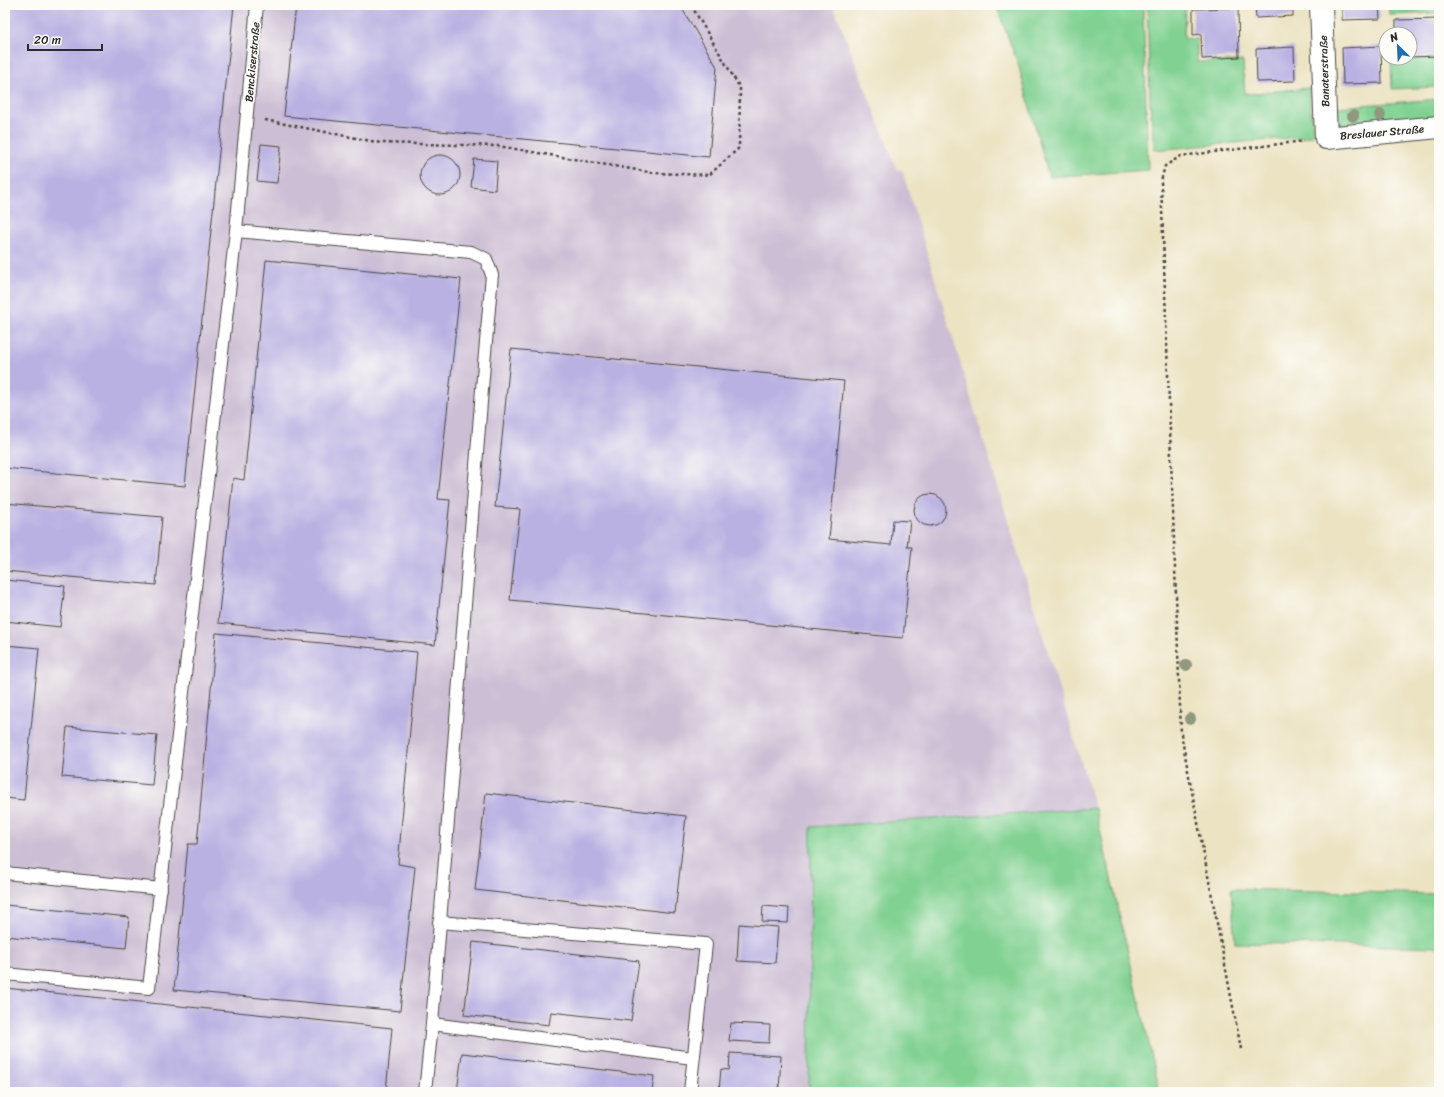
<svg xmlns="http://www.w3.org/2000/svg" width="1444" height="1097" viewBox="0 0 1444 1097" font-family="Sriracha,sans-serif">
  <rect width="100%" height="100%" fill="#fdfcf7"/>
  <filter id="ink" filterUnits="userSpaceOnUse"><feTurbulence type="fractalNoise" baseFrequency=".025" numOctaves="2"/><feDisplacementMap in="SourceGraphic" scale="8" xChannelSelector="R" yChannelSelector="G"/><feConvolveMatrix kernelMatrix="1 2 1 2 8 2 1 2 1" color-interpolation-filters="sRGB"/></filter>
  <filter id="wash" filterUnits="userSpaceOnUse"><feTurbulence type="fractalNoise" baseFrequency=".012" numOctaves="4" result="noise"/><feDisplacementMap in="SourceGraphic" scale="16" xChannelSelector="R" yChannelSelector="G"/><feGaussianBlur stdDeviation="0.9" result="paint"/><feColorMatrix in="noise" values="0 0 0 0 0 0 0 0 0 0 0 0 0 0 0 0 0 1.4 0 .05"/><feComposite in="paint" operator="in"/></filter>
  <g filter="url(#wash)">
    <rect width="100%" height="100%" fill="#ece3c3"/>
    <polygon fill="#ccbed4" points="5,5 833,5 897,170 902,170 1095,808 1160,1092 5,1092"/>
    <g fill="#81d192" stroke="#567e5e">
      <polygon points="996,5 1143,5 1148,170 1049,177 1018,64"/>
      <polygon points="1147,5 1231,5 1185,7 1184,38 1197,39 1197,62 1243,61 1245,94 1309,88 1313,136 1154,150 1150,102"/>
      <polygon points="1389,5 1439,5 1439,13 1389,15"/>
      <polygon points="1439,58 1439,87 1392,89 1391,60"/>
      <polygon points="1439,99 1439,119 1339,127 1337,107"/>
      <polygon points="1095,808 1160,1092 809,1092 811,827"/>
      <polygon points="1231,889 1439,894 1439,947 1235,943"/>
    </g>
    <g id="blocks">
      <g fill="#b9b1e2">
        <polygon points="5,5 234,5 185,486 5,468"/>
        <polygon points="296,5 680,5 717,67 709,157 284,116"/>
        <polygon points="1255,5 1293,5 1293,16 1256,18"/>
        <polygon points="1342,5 1379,5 1380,19 1342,20"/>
        <polygon points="1238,8 1239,57 1202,59 1201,34 1193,35 1193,9"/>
        <polygon points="1439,19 1439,56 1410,57 1410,34 1396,34 1396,20"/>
        <polygon points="1381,46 1382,83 1343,84 1342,48"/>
        <polygon points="1294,47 1295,81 1257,82 1256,49"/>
        <polygon points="261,144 281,146 277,183 257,181"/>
        <circle cx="440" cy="175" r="20"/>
        <polygon points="474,159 497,161 495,190 471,187"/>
        <polygon points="266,260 461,279 438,499 450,500 435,645 218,623 233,478 244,480"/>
        <polygon points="511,349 844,381 829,539 891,545 893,520 910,521 907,547 912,547 903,638 510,600 520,509 495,507"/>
        <circle cx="930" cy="510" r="16"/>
        <polygon points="5,503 162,517 156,585 5,571"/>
        <polygon points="5,580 65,586 60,627 5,621"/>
        <polygon points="216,633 417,652 398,864 415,867 400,1011 174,990 188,844 197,844"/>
        <polygon points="5,645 39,648 24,800 5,798"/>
        <polygon points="67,727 157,735 152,785 62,777"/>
        <polygon points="486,793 686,816 675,913 475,890"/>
        <polygon points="5,905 129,917 126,948 5,936"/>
        <polygon points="763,906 789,908 788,923 762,922"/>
        <polygon points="739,924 778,927 775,963 737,961"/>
        <polygon points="473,942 639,961 631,1021 551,1012 549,1025 464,1015"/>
        <polygon points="5,988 392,1028 386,1092 5,1092"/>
        <polygon points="731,1023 770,1025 769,1043 729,1041"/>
        <polygon points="462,1053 654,1076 652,1092 457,1092"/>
        <polygon points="730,1053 781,1056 779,1092 719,1090 721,1069 729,1070"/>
      </g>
    </g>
  </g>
  <g filter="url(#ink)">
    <use href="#blocks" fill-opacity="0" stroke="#484742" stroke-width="1"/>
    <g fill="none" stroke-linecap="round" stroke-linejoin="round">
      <defs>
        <g id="lane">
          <polyline points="257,5 236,231 471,252 486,259 492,275 484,364 432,1024 425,1092"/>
          <polyline points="5,873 161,889"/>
          <polyline points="439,922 706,944 690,1092"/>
          <polyline points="5,974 149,988 236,231"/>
          <polyline points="432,1024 693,1058"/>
        </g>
        <polyline id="street" points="1321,5 1326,138 1439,127"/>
      </defs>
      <use href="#lane" stroke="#484742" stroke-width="14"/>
      <use href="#street" stroke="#484742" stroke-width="24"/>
      <g stroke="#484742" stroke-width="2.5" stroke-dasharray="3 3" stroke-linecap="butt">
        <polyline points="265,120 381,143 498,146 654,173 709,175 739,148 740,88 691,5"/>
        <polyline points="1241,1049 1181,734 1161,181 1165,166 1181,156 1304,141"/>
      </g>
      <use href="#lane" stroke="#fff" stroke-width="12"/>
      <use href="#street" stroke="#fff" stroke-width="22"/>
    </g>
    <g fill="#909980">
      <circle cx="1380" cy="115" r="6"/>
      <circle cx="1353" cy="116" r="6"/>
      <circle cx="1186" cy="665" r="6"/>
      <circle cx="1190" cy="719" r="6"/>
    </g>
  </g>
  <g text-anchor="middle" stroke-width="3.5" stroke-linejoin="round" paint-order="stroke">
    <g font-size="11" fill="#2b2b2b" stroke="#fdfcf7">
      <text transform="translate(252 62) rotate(-85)" y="4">Benckiserstraße</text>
      <text transform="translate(1324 71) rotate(-92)" y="4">Banaterstraße</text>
      <text transform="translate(1382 132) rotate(-5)" y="4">Breslauer Straße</text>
    </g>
  </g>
  <rect width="1444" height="1097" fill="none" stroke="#fdfcf7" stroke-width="20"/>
  <g transform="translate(1398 46) rotate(336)"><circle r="19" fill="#fdfcf7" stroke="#a9a8a5"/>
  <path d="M0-3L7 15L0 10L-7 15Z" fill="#1f6fb2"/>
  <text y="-6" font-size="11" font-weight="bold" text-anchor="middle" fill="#2b2b2b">N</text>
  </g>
  <path d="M28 44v6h74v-6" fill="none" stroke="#2b2b2b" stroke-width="2"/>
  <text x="34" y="44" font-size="12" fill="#2b2b2b" stroke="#fdfcf7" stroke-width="3" paint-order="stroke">20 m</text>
</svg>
